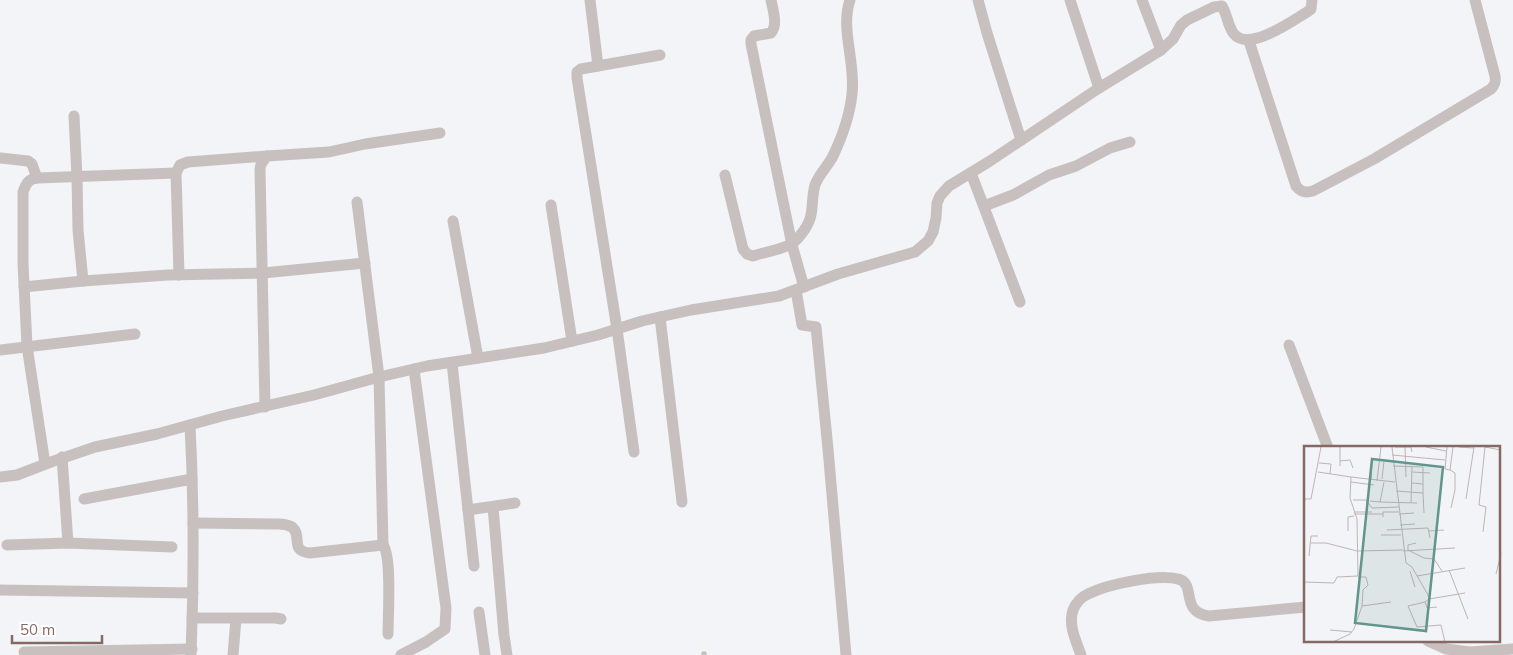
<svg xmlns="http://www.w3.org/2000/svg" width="1513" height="655" viewBox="0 0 1513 655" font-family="Mulish,sans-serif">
  <rect width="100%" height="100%" fill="#f3f4f7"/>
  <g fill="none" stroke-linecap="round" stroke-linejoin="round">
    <polyline stroke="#c8c0bf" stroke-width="5.5" points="704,654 704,655"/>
    <g stroke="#c8c0bf" stroke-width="11">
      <polyline points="590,0 598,66"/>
      <path d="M771,0c2,10 7,25 0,33l-17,3 -3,4v4l41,201 12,42"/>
      <polyline points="978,0 987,33 1021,140"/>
      <polyline points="1070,0 1099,88"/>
      <polyline points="1142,0 1161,50"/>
      <path d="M1249,41l47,145c5,6 9,7 17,5l61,-32 117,-70c4,-4 5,-7 4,-13l-20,-76"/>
      <polyline points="74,116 77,177 78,230 83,281"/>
      <polyline points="0,158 28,161 32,164 37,178"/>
      <polyline points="971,173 1020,302"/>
      <path d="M725,175l18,74 4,5 6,2c9,-3 34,-8 40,-13 8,-7 16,-18 18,-28 2,-10 1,-20 4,-30 4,-11 13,-19 18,-29 9,-19 17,-42 19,-62 4,-31 -12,-65 -2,-94"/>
      <polyline points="357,202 379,377 383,545"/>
      <polyline points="551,205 572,341"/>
      <polyline points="984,206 1013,195 1049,175 1076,166 1110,148 1130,142"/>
      <polyline points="453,221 478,358"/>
      <polyline points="179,275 176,173 180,165 188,162 267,156"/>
      <polyline points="24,287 83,281 168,275 263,273 365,263"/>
      <polyline points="796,290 802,325 816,327 828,449 846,655"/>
      <polyline points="660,317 682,502"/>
      <polyline points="1289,345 1328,448"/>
      <polyline points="0,350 135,334"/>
      <polyline points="452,363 468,510 515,503"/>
      <polyline points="265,407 260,169 261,164 267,156 329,152 365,144 440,133"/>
      <path d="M190,425c4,77 4,153 1,230"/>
      <polyline points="634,452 617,329 577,78 577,72 581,69 660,55"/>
      <polyline points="62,457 68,543"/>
      <path d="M45,464l-18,-118 -4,-83v-71c3,-8 5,-13 14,-14l139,-5"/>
      <path d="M0,477l17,-2 34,-13 44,-15 62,-13 65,-18 92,-21 65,-18 48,-11 117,-18 54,-13 44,-14 49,-11 88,-14 59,-22 77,-22 13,-11 5,-9 3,-14 1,-15 3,-7 9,-10 41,-25 109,-73 62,-38 12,-11 8,-14 6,-5 27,-13 8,-1c5,8 6,21 12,28 15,18 58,-13 73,-22l4,-3 1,-9"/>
      <polyline points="84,499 192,479"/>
      <polyline points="493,507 504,635 507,655"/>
      <polyline points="468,510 474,566"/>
      <path d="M193,523l86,1c4,0 9,1 13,3 11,9 -3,24 18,26l73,-8c9,11 5,72 5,89"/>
      <polyline points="7,545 68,543 172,547"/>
      <polyline points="0,590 193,593"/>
      <polyline points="479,612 485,655"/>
      <polyline points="192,618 276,618 281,619"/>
      <polyline points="1428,641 1446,649 1470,652 1513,649"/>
      <polyline points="24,652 192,649"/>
      <polyline points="233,655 236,619"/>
      <polyline points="401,655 426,642 445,629 446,608 414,369"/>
      <path d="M1081,655c-5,-14 -13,-30 -8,-45 3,-7 8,-13 15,-16 20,-10 69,-20 90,-15 19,4 1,33 31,37l97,-9"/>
    </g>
  </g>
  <g transform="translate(1304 446)">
    <rect width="196" height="196" fill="#f3f4f7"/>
    <path fill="none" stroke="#c0b4b3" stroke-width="1" d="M88,1l14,116 6,4 16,28 1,4 -4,3 2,6 10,-1M91,1h16l1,5M101,1l1,30M122,1l20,4M143,1l-2,22 5,1M155,1l15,1M181,1l16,3M88,9l53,5M36,15l10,-1 3,8M15,17l12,1 -1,10M36,20v-19M89,20l30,1v17M108,26l18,1M47,31l44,5M78,33l2,-18M67,34l1,-18M73,35l4,-34M47,36l23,3M108,37l11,1v9M92,45l27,2 1,20M0,53h7l10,-52M162,53l8,-52M49,54h13l6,8 27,-1M66,55l10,1 4,-20M76,56l37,1M107,57l1,-37M147,62l4,-18v-17l-5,-3 3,-23M50,66h18M50,68h29M95,68l15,-1M79,71v-5h16M96,79l15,-1M83,84l41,-2 2,10M44,85v-14l6,-1M125,85l15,-1M179,86l3,-25 -7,-2 6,-58M77,89h20M7,97h15l31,8 46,-1M112,97l-8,2v5l16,8 10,1 8,12M99,105l52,-3M5,110l2,-20h7M145,124l19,49M106,125l5,16M192,128l5,-21M113,130l48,-8M0,136l30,1 3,-6 21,-1 -1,-57 -7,-21 1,-21 -33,-5M125,153l36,-6M121,156l-17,4 9,21 24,-2 4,17M58,160l29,-4M26,184l22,2M29,196l17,-8 4,-5 8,-23 1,-16 5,-5 -2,-8h-8"/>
    <path fill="#62968d" fill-opacity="0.15" stroke="#62968d" stroke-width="2.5" d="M68,13l71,8 -17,164 -71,-8z"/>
    <rect width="196" height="196" fill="none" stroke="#856964" stroke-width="2.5"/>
  </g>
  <path d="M12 635v8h90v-8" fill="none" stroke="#856964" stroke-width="2.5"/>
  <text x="20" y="635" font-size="15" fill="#856964" stroke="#ffffff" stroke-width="4" paint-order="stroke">50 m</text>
</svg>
